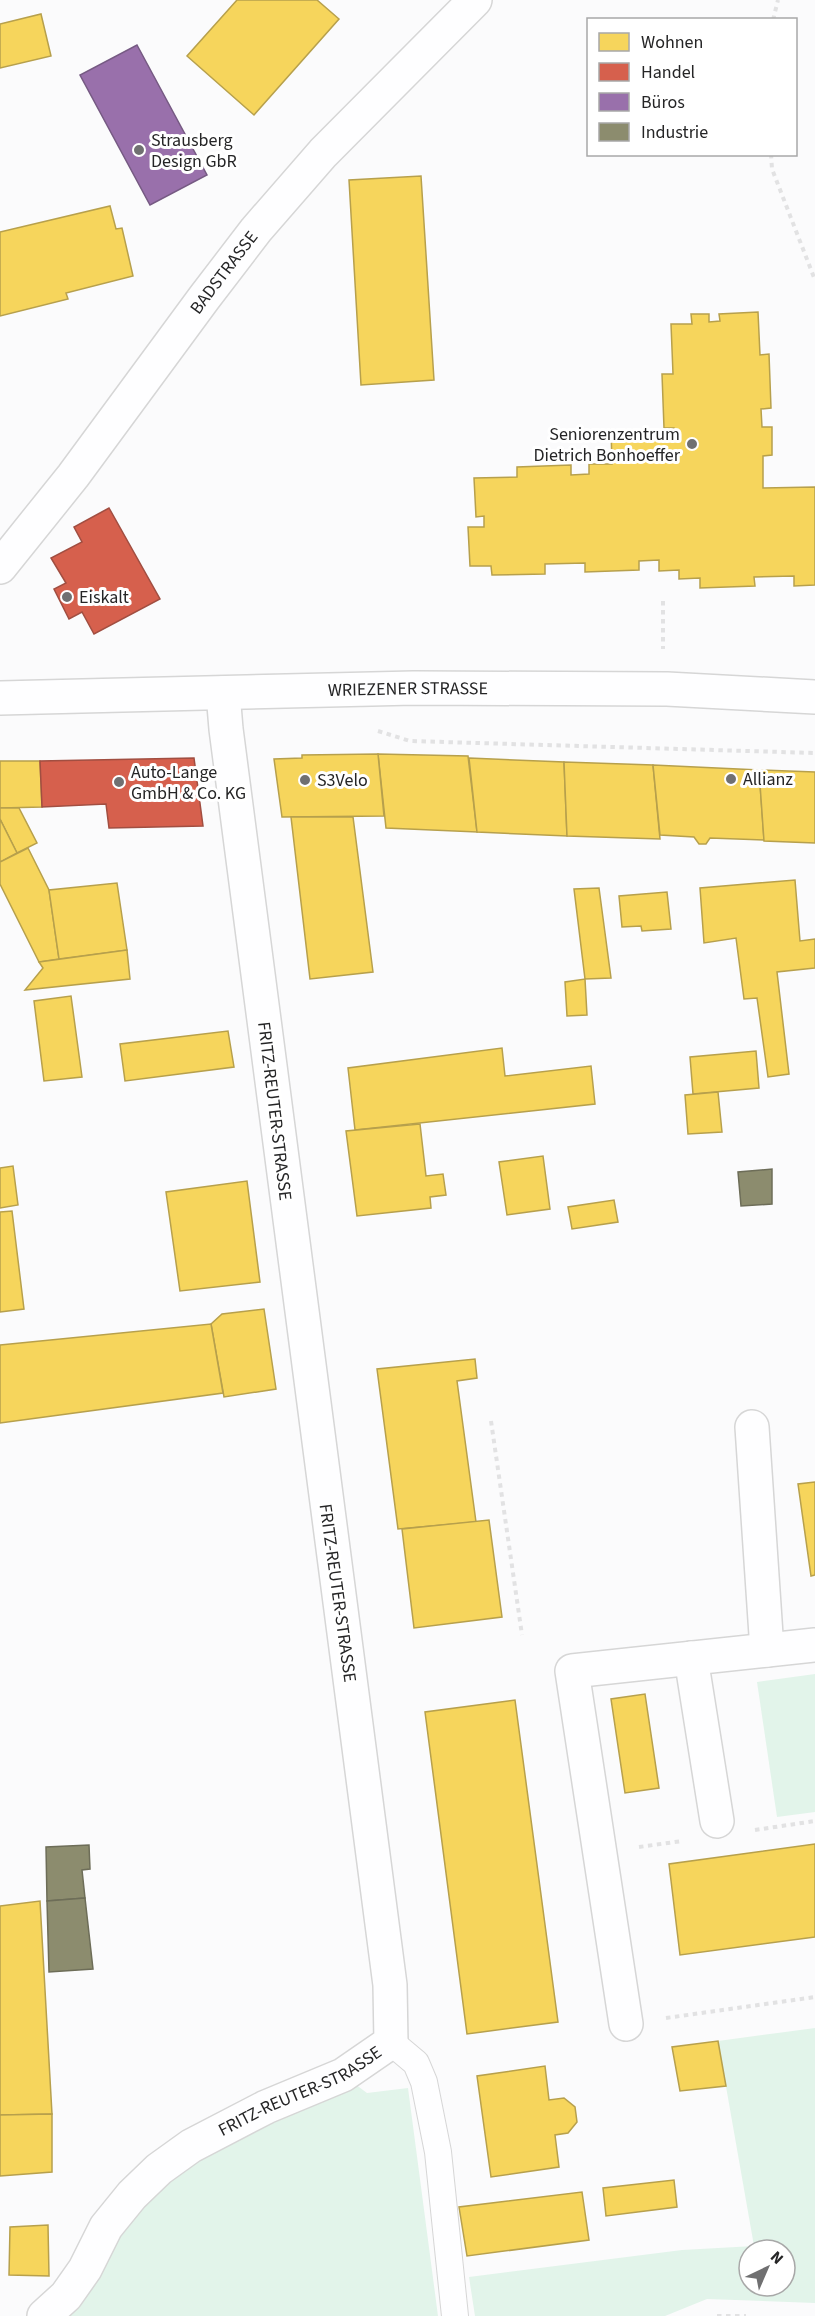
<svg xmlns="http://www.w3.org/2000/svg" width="815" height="2316" viewBox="0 0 815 2316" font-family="'Source Sans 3',sans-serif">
  <rect width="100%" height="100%" fill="#fbfbfc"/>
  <g fill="#e2f4ea" fill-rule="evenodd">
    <polygon points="815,1674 815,1812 777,1817 757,1682"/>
    <path d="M815,2028v275l-108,-4 -42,17h-190l-6,-39 213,-27 72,-4 -36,-205zM749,2250h36v36h-36z"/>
    <polygon points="343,2075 367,2093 408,2088 438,2316 44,2316 132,2195"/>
  </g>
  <g fill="#f6d55c" stroke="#b7a04c" stroke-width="1.5">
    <polygon points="237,0 317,0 339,19 254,115 187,56"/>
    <polygon points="41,14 51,56 0,68 0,24"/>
    <polygon points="421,176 434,380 361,385 349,180"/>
    <polygon points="110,206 116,229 122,228 133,276 66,293 68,299 0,316 0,232"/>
    <polygon points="758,312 760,355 769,354 771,408 761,409 762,427 772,427 772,455 763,456 763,488 815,487 815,585 794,586 794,576 754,577 755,586 700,588 700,578 679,579 679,570 659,571 659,560 639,561 639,570 585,572 585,563 545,564 545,574 492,575 491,566 470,566 468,527 484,527 484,516 476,517 474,478 517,477 517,467 571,465 571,475 589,474 589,464 612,464 611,430 613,432 674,430 674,428 664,428 662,374 673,374 671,324 692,324 691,314 709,314 709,322 720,321 719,314"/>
    <polygon points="378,754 468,756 477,832 386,828"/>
    <polygon points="378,754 384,816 282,817 274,759 302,758 302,755"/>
    <polygon points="469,758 564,762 567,836 477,832"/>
    <polygon points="0,761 40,761 42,807 0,808"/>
    <polygon points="564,762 653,765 660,839 567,836"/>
    <polygon points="653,765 759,770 764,840 710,838 706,844 699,844 694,837 660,835"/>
    <polygon points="759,770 815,772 815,843 764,841"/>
    <polygon points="0,808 19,808 37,843 17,853 0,819"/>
    <polygon points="291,817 353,817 373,972 310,979"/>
    <polygon points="0,819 17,853 0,862"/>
    <polygon points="28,848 49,890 59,959 39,962 0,884 0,862"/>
    <polygon points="795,880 800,941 815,939 815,968 777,972 789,1074 768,1077 757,998 744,999 736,938 704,943 700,888"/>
    <polygon points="117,883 127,950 59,959 49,890"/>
    <polygon points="599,888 611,978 585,979 574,889"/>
    <polygon points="667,892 671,929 642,931 641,926 622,927 619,896"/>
    <polygon points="127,950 130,979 25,990 43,968 39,962"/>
    <polygon points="585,979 587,1015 567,1016 565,982"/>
    <polygon points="71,996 82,1077 44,1081 34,1001"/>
    <polygon points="228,1031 234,1067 125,1081 120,1044"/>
    <polygon points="502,1048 505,1076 591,1066 595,1104 355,1130 348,1068"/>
    <polygon points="756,1051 759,1088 693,1094 690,1057"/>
    <polygon points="718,1092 722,1132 688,1134 685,1095"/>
    <polygon points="420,1124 426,1176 443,1174 446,1195 430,1197 431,1208 357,1216 346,1131"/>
    <polygon points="543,1156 550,1209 507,1215 499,1162"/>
    <polygon points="13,1166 18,1205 0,1208 0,1168"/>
    <polygon points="247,1181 260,1282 180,1291 166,1192"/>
    <polygon points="614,1200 618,1222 572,1229 568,1207"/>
    <polygon points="12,1211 24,1309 0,1312 0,1212"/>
    <polygon points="264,1309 276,1389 224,1397 211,1324 222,1314"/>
    <polygon points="211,1324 223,1393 0,1423 0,1345"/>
    <polygon points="475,1359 477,1378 457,1381 476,1522 398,1529 377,1369"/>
    <polygon points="815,1482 815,1575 811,1576 798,1484"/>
    <polygon points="489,1520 502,1617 414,1628 402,1529"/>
    <polygon points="645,1694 659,1788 625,1793 611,1699"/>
    <polygon points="515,1700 558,2022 467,2034 425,1712"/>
    <polygon points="815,1844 815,1937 680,1955 669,1864"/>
    <polygon points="40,1901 52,2114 0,2115 0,1906"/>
    <polygon points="718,2041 726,2086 680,2091 672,2047"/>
    <polygon points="545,2066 549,2100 564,2098 575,2107 577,2122 568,2133 555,2135 559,2167 491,2177 477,2076"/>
    <polygon points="52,2114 52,2172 0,2176 0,2115"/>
    <polygon points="674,2180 677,2207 606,2216 603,2188"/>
    <polygon points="582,2192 589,2240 467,2256 459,2207"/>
    <polygon points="48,2225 49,2276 9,2275 10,2227"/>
  </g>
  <g fill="#d6604d" stroke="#a14e41" stroke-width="1.5">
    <polygon points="109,508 160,599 94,634 82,612 69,619 54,589 66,583 51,558 82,542 74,527"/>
    <polygon points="194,758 203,826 109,828 106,804 42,807 40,761"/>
  </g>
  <polygon fill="#9970ab" stroke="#765a83" stroke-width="1.5" points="137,45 207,175 150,205 80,75"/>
  <g fill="#8c8c6e" stroke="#6d6d58" stroke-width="1.5">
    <polygon points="772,1169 772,1204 741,1206 738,1172"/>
    <polygon points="89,1845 90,1869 82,1870 85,1898 47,1901 46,1847"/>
    <polygon points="85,1898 93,1969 49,1972 47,1901"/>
  </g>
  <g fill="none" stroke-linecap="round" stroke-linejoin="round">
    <defs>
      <polyline id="lane" points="391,2042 416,2063 424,2082 438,2152 455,2316"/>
      <g id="street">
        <path id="s1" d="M0,567l73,-91 131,-178 52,-68 67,-77 152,-153"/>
        <polyline points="752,1427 767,1650"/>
        <polyline points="691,1658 717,1821"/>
        <polyline points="626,2024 572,1671 815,1645"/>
        <path id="s2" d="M44,2316l22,-20 19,-27 21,-42 26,-32 27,-26 32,-23 75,-39 77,-32 48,-33 -1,-57 -164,-1256 -3,-36"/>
      </g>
      <g id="secondary">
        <path id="s3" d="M0,698l414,-10 253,1 148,8"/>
      </g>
    </defs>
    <use href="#lane" stroke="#d6d6d6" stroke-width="28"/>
    <use href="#street" stroke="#d6d6d6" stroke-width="36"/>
    <use href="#secondary" stroke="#d6d6d6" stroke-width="36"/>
    <g stroke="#e2e2e3" stroke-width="4" stroke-dasharray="4.5 4.5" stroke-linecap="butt">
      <polyline points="773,20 778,0"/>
      <polyline points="771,154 772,169 815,280"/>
      <polyline points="663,601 663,649"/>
      <polyline points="378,731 410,741 815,753"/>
      <polyline points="491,1421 522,1635"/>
      <polyline points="755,1830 815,1821"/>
      <polyline points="639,1847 682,1841"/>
      <polyline points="666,2018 815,1997"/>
      <polyline points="717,2316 746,2316"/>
    </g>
    <use href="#lane" stroke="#fefeff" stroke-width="26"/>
    <use href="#street" stroke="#fefeff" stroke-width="33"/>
    <use href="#secondary" stroke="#fefeff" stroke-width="33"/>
  </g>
  <g fill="#707071" stroke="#fff" stroke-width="2">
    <circle cx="139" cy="150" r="6"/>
    <circle cx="692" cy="444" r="6"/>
    <circle cx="67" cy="597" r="6"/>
    <circle cx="731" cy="779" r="6"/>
    <circle cx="305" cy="780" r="6"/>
    <circle cx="119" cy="782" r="6"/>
  </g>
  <g text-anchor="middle" stroke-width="6" stroke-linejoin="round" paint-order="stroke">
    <g font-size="18" fill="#252526" stroke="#fff" text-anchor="start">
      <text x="151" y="146">Strausberg<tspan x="151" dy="21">Design GbR</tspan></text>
      <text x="680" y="440" text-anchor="end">Seniorenzentrum<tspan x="680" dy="21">Dietrich Bonhoeffer</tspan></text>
      <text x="79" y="603">Eiskalt</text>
      <text x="131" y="778">Auto-Lange<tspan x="131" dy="21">GmbH &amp; Co. KG</tspan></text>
      <text x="743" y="785">Allianz</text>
      <text x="317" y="786">S3Velo</text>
    </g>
    <g font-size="18" fill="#252526" stroke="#fff">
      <text dy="6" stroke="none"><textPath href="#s1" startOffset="370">BADSTRASSE</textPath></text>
      <text dy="6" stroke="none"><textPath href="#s3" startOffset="408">WRIEZENER STRASSE</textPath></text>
      <text transform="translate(275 1111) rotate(83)" y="6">FRITZ-REUTER-STRASSE</text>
      <text transform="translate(338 1593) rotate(82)" y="6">FRITZ-REUTER-STRASSE</text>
      <text dy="6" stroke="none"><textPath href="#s2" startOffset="350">FRITZ-REUTER-STRASSE</textPath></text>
    </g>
  </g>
  <rect x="587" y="18" width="210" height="138" fill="#ffffff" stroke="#a8a8a8" stroke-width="1.5"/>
  <rect x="599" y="33" width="30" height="18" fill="#f6d55c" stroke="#a8a8a8" stroke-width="1.5"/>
  <text x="641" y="48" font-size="18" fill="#252526">Wohnen</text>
  <rect x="599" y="63" width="30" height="18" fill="#d6604d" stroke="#a8a8a8" stroke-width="1.5"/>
  <text x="641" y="78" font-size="18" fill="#252526">Handel</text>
  <rect x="599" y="93" width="30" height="18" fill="#9970ab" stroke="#a8a8a8" stroke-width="1.5"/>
  <text x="641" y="108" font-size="18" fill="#252526">Büros</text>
  <rect x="599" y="123" width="30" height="18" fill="#8c8c6e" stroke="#a8a8a8" stroke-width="1.5"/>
  <text x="641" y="138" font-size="18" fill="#252526">Industrie</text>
  <g transform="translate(767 2268) rotate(44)"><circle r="28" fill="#ffffff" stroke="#a8a8a8" stroke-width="1.5"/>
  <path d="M0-4.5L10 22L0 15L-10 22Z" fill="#707071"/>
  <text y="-9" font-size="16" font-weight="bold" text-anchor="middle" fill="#252526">N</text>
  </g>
</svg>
